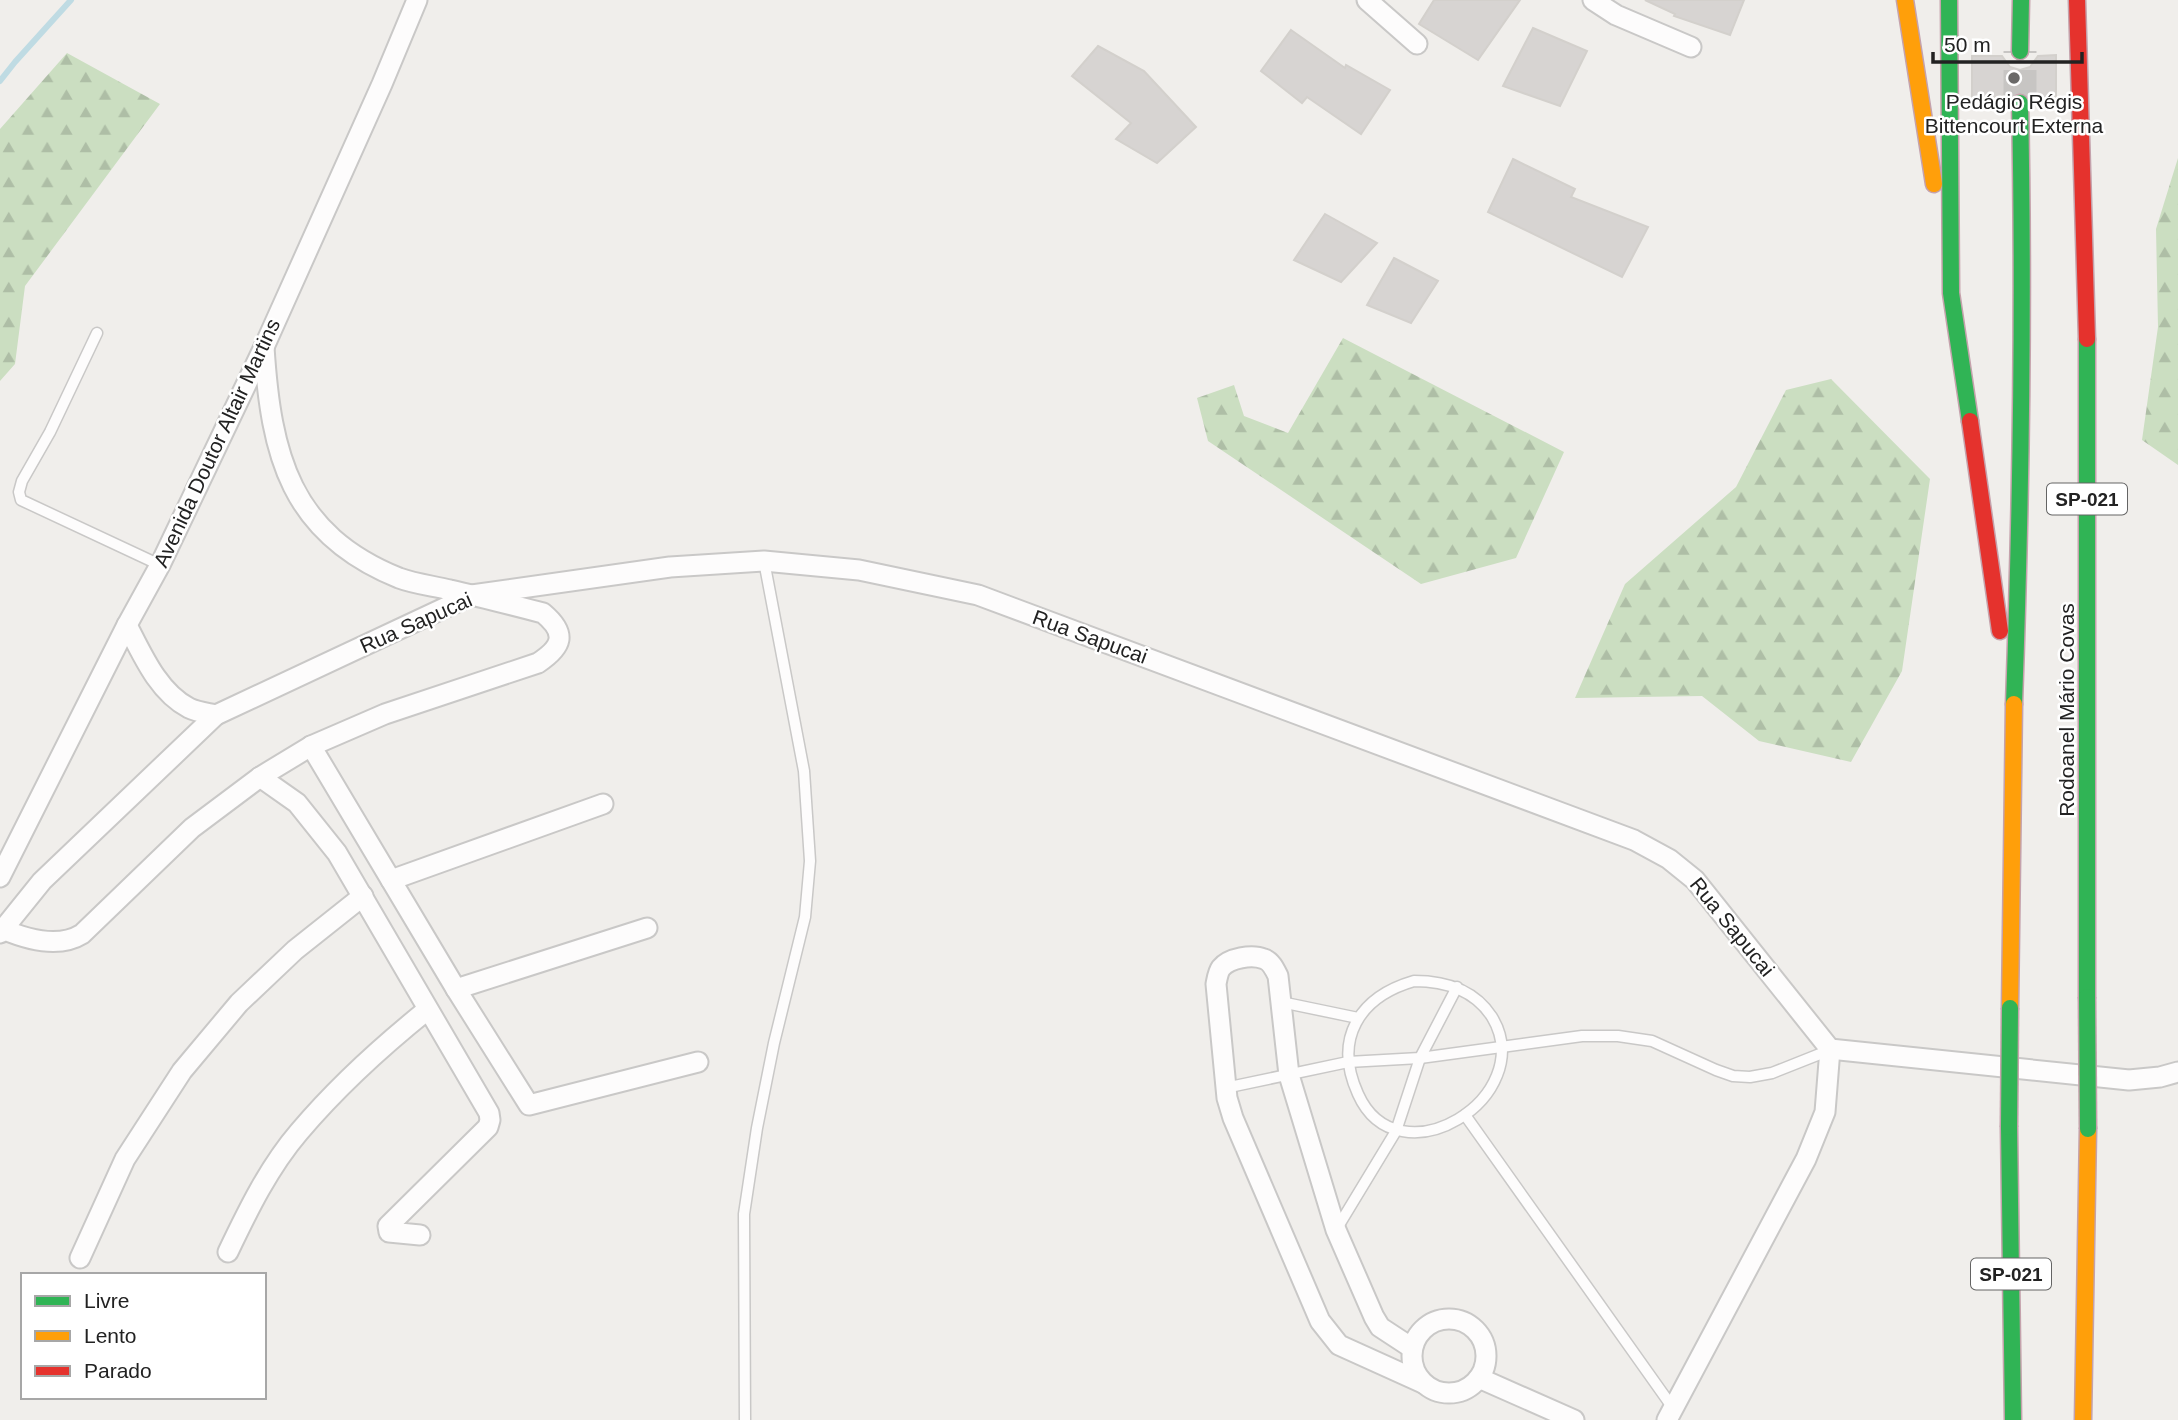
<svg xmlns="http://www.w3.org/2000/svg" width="2178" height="1420" viewBox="0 0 2178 1420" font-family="Helvetica,sans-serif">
  <defs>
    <pattern id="forest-firs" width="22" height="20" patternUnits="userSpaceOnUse" patternTransform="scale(1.75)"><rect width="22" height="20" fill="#cbdec1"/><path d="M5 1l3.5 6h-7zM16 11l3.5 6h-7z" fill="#aebea6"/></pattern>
  </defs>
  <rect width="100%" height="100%" fill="#f0eeeb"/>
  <g fill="url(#forest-firs)">
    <polygon points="67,53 160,104 25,286 15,364 0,381 0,129"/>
    <polygon points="2178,158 2178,465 2142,440 2158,327 2156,229"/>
    <polygon points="1343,338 1564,452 1516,558 1421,584 1208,441 1197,398 1234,385 1244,416 1288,433"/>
    <polygon points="1831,379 1930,479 1902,671 1851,762 1759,741 1702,696 1575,698 1625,584 1736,487 1786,390"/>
  </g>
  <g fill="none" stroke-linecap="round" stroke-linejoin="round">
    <polyline stroke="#bfdbe3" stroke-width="6" points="0,81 15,62 71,0"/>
  </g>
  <g fill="#d7d4d2" stroke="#d3d0cc" stroke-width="2">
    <polygon points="1434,0 1520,0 1478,60 1419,24"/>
    <polygon points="1645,0 1744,0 1730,35 1674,16 1675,14"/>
    <polygon points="1533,28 1587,51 1560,106 1503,86"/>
    <polygon points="1291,30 1345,68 1346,65 1390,90 1361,134 1307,97 1302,103 1261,71"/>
    <polygon points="1098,46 1144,71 1196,127 1157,163 1116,139 1131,123 1072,76"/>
    <polygon points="2056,55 2056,99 2038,99 2036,93 2030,87 2020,84 2010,87 2004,93 2002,100 1972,100 1972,56 2002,56 2010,67 2020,70 2030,67 2038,56"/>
    <polygon points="1513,159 1575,189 1571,197 1648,227 1622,277 1488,212"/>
    <polygon points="1325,214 1377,243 1341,282 1294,260"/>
    <polygon points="1394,258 1438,281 1411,323 1367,305"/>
  </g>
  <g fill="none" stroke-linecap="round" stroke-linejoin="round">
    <polyline stroke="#c7c5c3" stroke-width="33" stroke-dasharray="33 17" stroke-linecap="butt" points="2020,103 2020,51"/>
    <defs>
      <g id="lane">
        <polyline points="97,333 50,432 22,481 19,492 21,500 160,565"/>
        <path d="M1414,981c31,0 60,8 78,36 48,80 -94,167 -134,77 -25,-55 1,-97 56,-113z"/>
        <polyline points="1281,1002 1358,1018"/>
        <polyline points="1225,1088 1348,1062 1420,1058 1582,1036 1618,1036 1652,1041 1716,1070 1733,1076 1750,1077 1772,1073 1830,1050"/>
        <polyline points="1465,1115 1673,1408"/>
        <polyline points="1336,1230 1396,1131 1420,1058 1457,987"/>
        <polyline points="745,1420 744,1214 757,1128 774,1043 805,917 810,861 804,771 764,561"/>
      </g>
      <g id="street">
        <polyline points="1367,0 1417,44"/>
        <polyline points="1593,0 1616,15 1691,47"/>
        <path d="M127,625c15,29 31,67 62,83 8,4 18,5 27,7"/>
        <polyline points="311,746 456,989 529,1105 698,1062"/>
        <polyline points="260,777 297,803 337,853 489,1113 490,1120 488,1127 388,1226 389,1232 420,1235"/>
        <polyline points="0,877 127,625 160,565 264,347 382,84 417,0"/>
        <polyline points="391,880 603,804"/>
        <path d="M0,928c25,11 58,21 82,6l110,-106 68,-51 51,-31 74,-32 153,-51c24,-16 30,-29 5,-50 -31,-8 -62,-16 -93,-23 -16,-4 -35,-6 -51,-12 -109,-44 -128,-123 -135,-231"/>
        <polyline points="0,933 42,881 216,715 472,595 670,567 764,561 859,570 978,595 1634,840 1669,859 1695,880 1830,1049 2129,1080 2160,1077 2178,1072"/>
        <polyline points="456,989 647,928"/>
        <path d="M228,1252c20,-42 41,-85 71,-120 38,-45 82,-85 128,-122"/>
        <polyline points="80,1258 125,1159 182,1071 239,1003 295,950 363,896"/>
        <circle cx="1449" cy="1356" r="37"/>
        <path d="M1412,1348l-32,-21 -6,-10 -38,-87 -47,-155 -11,-99c-3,-6 -7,-15 -14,-17 -12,-5 -35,-1 -43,9 -3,4 -4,11 -5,16l11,114 6,20 87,203 19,24 84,38"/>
        <polyline points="1479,1378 1574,1420"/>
        <polyline points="1667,1420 1806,1159 1825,1112 1830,1049"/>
      </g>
      <g id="fast">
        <polyline points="1949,0 1951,293 1970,421"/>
        <polyline points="2020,51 2021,0"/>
        <polyline points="2087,339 2087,997"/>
        <path d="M2014,704c7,-200 10,-401 6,-601"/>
        <polyline points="2009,1127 2013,1420"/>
      </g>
      <g id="slow">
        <polyline points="1905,0 1934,184"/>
        <polyline points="2010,1008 2014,704"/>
        <polyline points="2083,1420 2088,1129"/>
      </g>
      <g id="jam">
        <polyline points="2077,0 2087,339"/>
        <polyline points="1970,421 2000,631"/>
      </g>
    </defs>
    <use href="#lane" stroke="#c9c8c7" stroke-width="13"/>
    <use href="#street" stroke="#c9c8c7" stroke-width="23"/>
    <use href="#fast" stroke="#c5a2ac" stroke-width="19"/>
    <use href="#slow" stroke="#c5a2ac" stroke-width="19"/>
    <use href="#jam" stroke="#c5a2ac" stroke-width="19"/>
    <use href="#lane" stroke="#fdfcfc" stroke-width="10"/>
    <use href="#street" stroke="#fdfcfc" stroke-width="19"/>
    <use href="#fast" stroke="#30b455" stroke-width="16"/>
    <use href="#slow" stroke="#ff9f0a" stroke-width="16"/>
    <use href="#jam" stroke="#e5322d" stroke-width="16"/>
    <defs>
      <g id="fast-bridge">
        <polyline points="2087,997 2088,1129"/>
        <polyline points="2009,1127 2010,1008"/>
      </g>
    </defs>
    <use href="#fast-bridge" stroke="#c5a2ac" stroke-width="19" stroke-linecap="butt"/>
    <use href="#fast-bridge" stroke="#30b455" stroke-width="16"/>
  </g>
  <circle fill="#6a6968" stroke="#fff" stroke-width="2.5" cx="2014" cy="78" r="7"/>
  <g text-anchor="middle" stroke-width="5" stroke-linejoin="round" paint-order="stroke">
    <g fill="#fff" stroke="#646464" stroke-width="2">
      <rect x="2047" y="483.5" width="80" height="31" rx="5"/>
      <rect x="1971" y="1258.5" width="80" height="31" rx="5"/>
    </g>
    <g font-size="19" font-weight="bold" fill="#222">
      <text x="2087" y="506">SP-021</text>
      <text x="2011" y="1281">SP-021</text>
    </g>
    <g font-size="21" fill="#222" stroke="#fff">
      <text x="2014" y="109">Pedágio Régis<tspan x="2014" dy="24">Bittencourt Externa</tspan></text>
    </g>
    <g font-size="21" fill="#222" stroke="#fff">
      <text transform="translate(217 443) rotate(-65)" y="7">Avenida Doutor Altair Martins</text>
      <text transform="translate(416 623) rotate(-24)" y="7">Rua Sapucai</text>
      <text transform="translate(1090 637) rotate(20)" y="7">Rua Sapucai</text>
      <text transform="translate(2067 710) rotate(-90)" y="7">Rodoanel Mário Covas</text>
      <text transform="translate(1732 927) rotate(51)" y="7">Rua Sapucai</text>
    </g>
  </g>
  <rect x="21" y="1273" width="245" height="126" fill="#ffffff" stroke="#a7a7a7" stroke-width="2"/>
  <rect x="35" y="1296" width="35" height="10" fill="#30b455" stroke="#a7a7a7" stroke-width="2"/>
  <text x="84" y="1308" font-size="21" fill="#222222">Livre</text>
  <rect x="35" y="1331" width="35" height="10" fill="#ff9f0a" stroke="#a7a7a7" stroke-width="2"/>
  <text x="84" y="1343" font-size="21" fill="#222222">Lento</text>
  <rect x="35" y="1366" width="35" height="10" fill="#e5322d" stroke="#a7a7a7" stroke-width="2"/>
  <text x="84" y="1378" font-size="21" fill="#222222">Parado</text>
  <path d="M1933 52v10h149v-10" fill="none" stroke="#222222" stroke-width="3.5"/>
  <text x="1944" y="52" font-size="21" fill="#222222" stroke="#ffffff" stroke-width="5" paint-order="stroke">50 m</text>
</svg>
